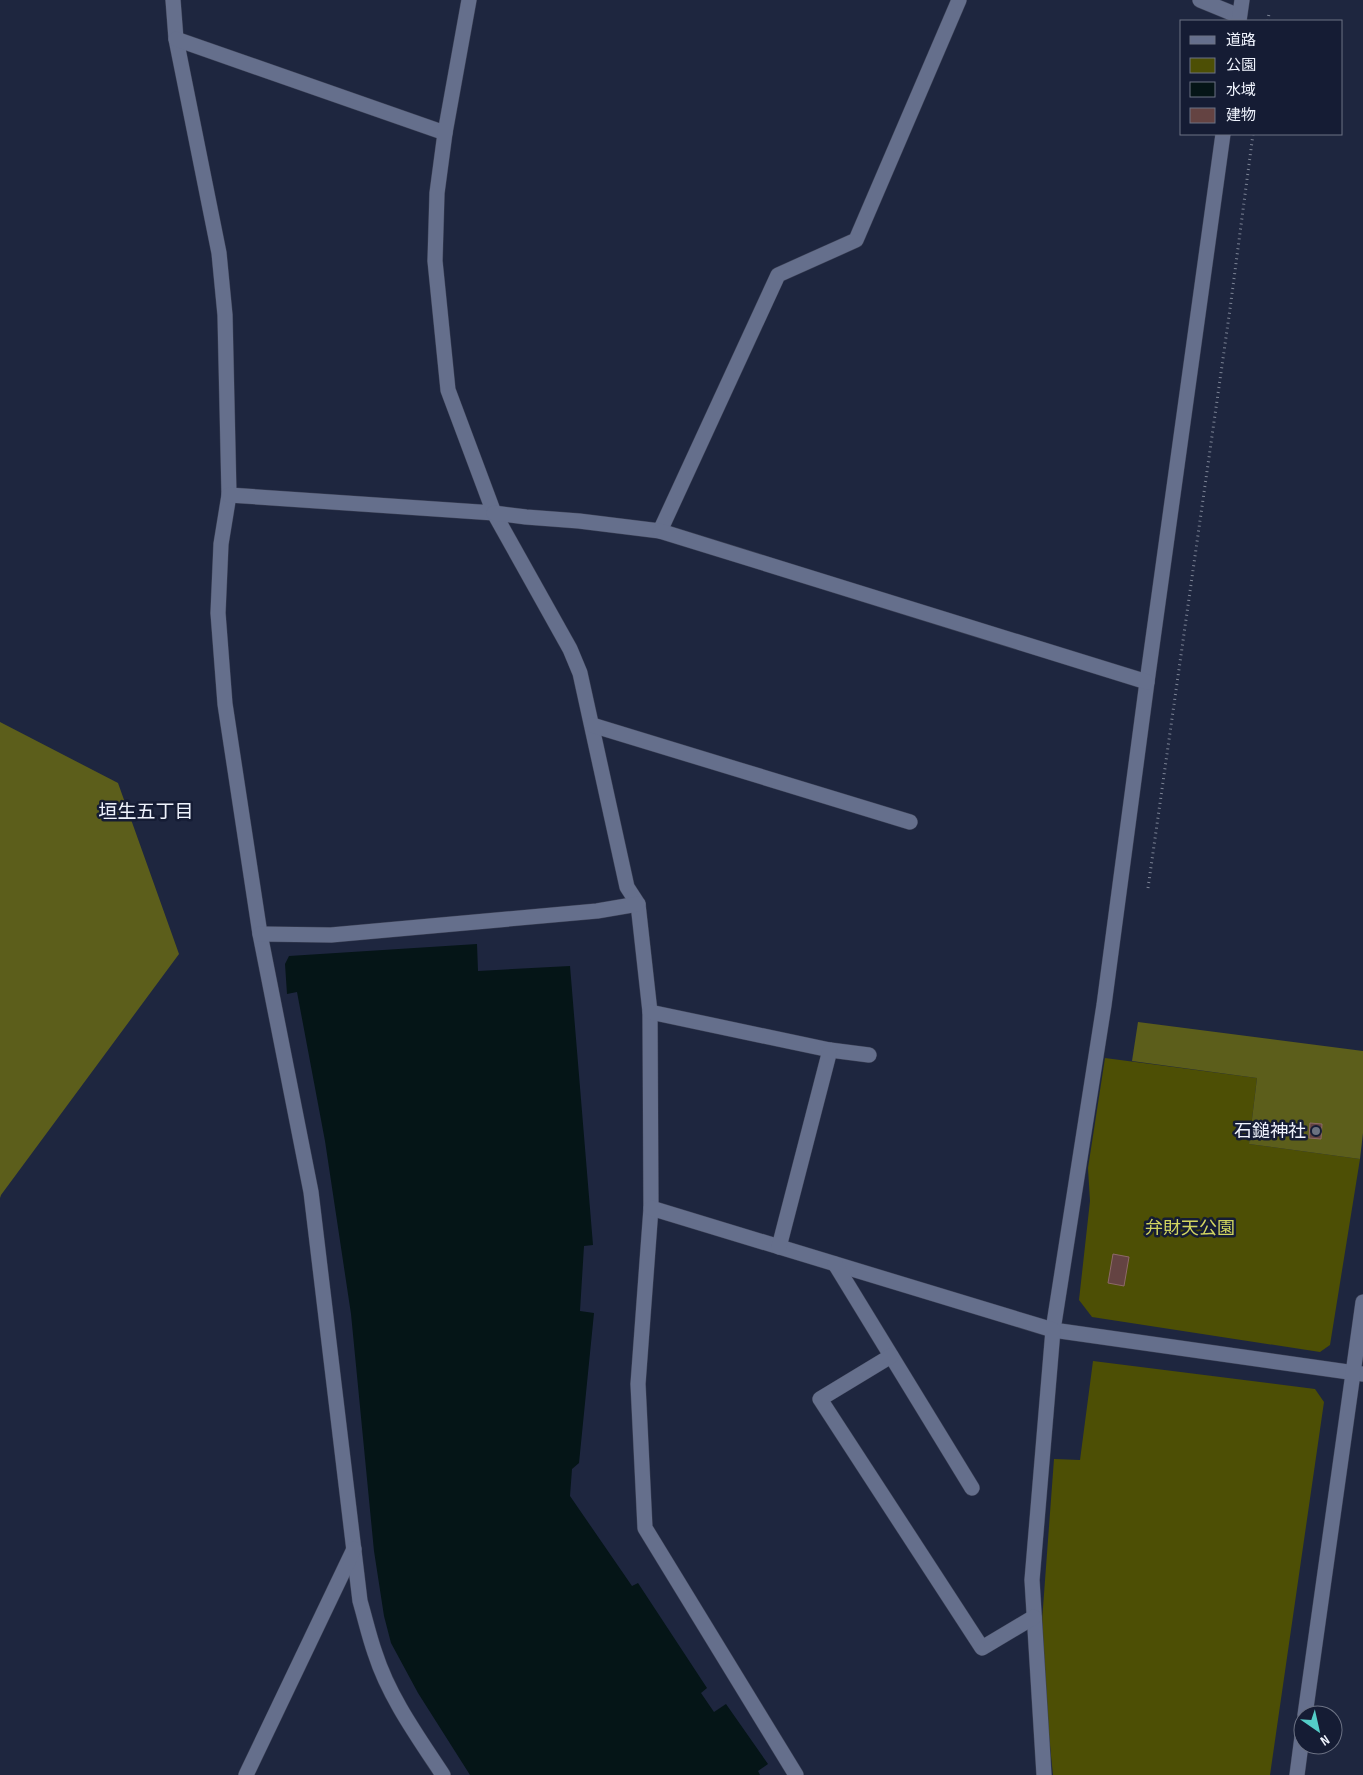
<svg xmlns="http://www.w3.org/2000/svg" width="1363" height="1775" viewBox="0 0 1363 1775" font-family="'Sofia Sans Condensed','Noto Sans JP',sans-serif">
  <rect width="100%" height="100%" fill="#1e263f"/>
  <g fill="#4d4f05">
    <polygon points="1105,1058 1257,1078 1249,1144 1360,1159 1330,1345 1320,1352 1092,1317 1079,1300 1090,1201 1088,1168"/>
    <polygon points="1093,1361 1315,1389 1324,1402 1270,1775 1053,1775 1048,1726 1042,1621 1054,1459 1080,1460"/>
  </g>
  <g fill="#5c5e1b">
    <polygon points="0,722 118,783 179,954 1,1195 0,1198"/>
    <polygon points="1138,1022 1363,1051 1363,1133 1360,1159 1249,1144 1257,1078 1132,1061"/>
  </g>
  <polygon fill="#051517" points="477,944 478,971 570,966 593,1245 584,1246 580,1311 594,1313 579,1463 572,1469 570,1496 632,1586 638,1583 707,1688 701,1693 714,1712 726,1704 768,1764 758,1771 760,1775 470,1775 418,1693 391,1643 384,1616 374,1551 351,1314 325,1141 297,992 287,994 285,964 289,956"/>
  <g fill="#644342" stroke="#8d6968">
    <polygon points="1310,1123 1322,1124 1321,1139 1309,1138"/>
    <polygon points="1113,1254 1129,1257 1124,1286 1108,1283"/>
  </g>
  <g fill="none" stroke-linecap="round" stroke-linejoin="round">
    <defs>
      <g id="minor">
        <path d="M173,0l3,39 43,214 6,62 4,180 -8,49 -3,69 7,91 35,230 51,258 49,409c5,17 9,35 15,52 14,44 43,84 68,122"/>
        <polyline points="1200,0 1239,16"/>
        <polyline points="1239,21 1242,0"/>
        <polyline points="176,39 445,133"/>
        <polyline points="1223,134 1147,682 1104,1005 1053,1330 1363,1374"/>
        <polyline points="229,495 494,513 448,390 435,261 437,193 445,133 469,0"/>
        <polyline points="494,513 570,649 580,673 627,887 638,904 650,1012 651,1208 638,1384 645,1528 796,1775"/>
        <polyline points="494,513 526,517 579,521 660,531 778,275 856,240 959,0"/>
        <polyline points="660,531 1147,682"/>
        <polyline points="592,725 910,822"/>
        <polyline points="260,934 331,935 597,911 638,904"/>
        <polyline points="650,1012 830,1050 869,1055"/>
        <polyline points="651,1208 1053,1330 1032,1580 1044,1775"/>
        <polyline points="779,1247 830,1050"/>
        <polyline points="835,1264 972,1488"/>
        <polyline points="891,1356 820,1399 982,1648 1034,1617"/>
        <polyline points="1305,1715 1363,1302"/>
        <polyline points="246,1775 354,1549"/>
        <polyline points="1297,1775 1303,1729"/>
      </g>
    </defs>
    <use href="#minor" stroke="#3b4055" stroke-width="16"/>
    <g stroke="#7c8395" stroke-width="3" stroke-dasharray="1 4" stroke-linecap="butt">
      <polyline points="1268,21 1269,13"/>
      <polyline points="1148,888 1230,309 1253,134"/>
    </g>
    <use href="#minor" stroke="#656f8c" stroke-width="15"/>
  </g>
  <circle fill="#6b7280" stroke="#151c34" stroke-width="2" cx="1316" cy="1131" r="5"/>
  <g text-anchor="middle" stroke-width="5" stroke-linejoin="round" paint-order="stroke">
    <g font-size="18" fill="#eff3fd" stroke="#151c34" text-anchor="end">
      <text x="1306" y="1137">石鎚神社</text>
    </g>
    <g font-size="18" fill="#d2d561" stroke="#151c34">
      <text x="1190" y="1234">弁財天公園</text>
    </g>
    <g font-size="19" fill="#eff3fd" stroke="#151c34">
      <text x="146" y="818">垣生五丁目</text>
    </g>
  </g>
  <rect x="1180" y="20" width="162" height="115" fill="#151c34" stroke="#6c7284"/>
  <rect x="1190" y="36" width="25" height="8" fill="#656f8c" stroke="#6c7284"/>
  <text x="1226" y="45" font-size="15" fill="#eff3fd">道路</text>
  <rect x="1190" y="58" width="25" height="15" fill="#4d4f05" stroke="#6c7284"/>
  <text x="1226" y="70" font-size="15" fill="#eff3fd">公園</text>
  <rect x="1190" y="82" width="25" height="15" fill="#051517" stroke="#6c7284"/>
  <text x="1226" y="95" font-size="15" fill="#eff3fd">水域</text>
  <rect x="1190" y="108" width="25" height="15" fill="#644342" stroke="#6c7284"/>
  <text x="1226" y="120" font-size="15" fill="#eff3fd">建物</text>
  <g transform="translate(1318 1730) rotate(146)"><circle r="24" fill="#151c34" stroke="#6c7284"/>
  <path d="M0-4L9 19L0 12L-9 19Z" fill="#54cdc8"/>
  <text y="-8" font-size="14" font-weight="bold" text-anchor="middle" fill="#eff3fd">N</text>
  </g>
</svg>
